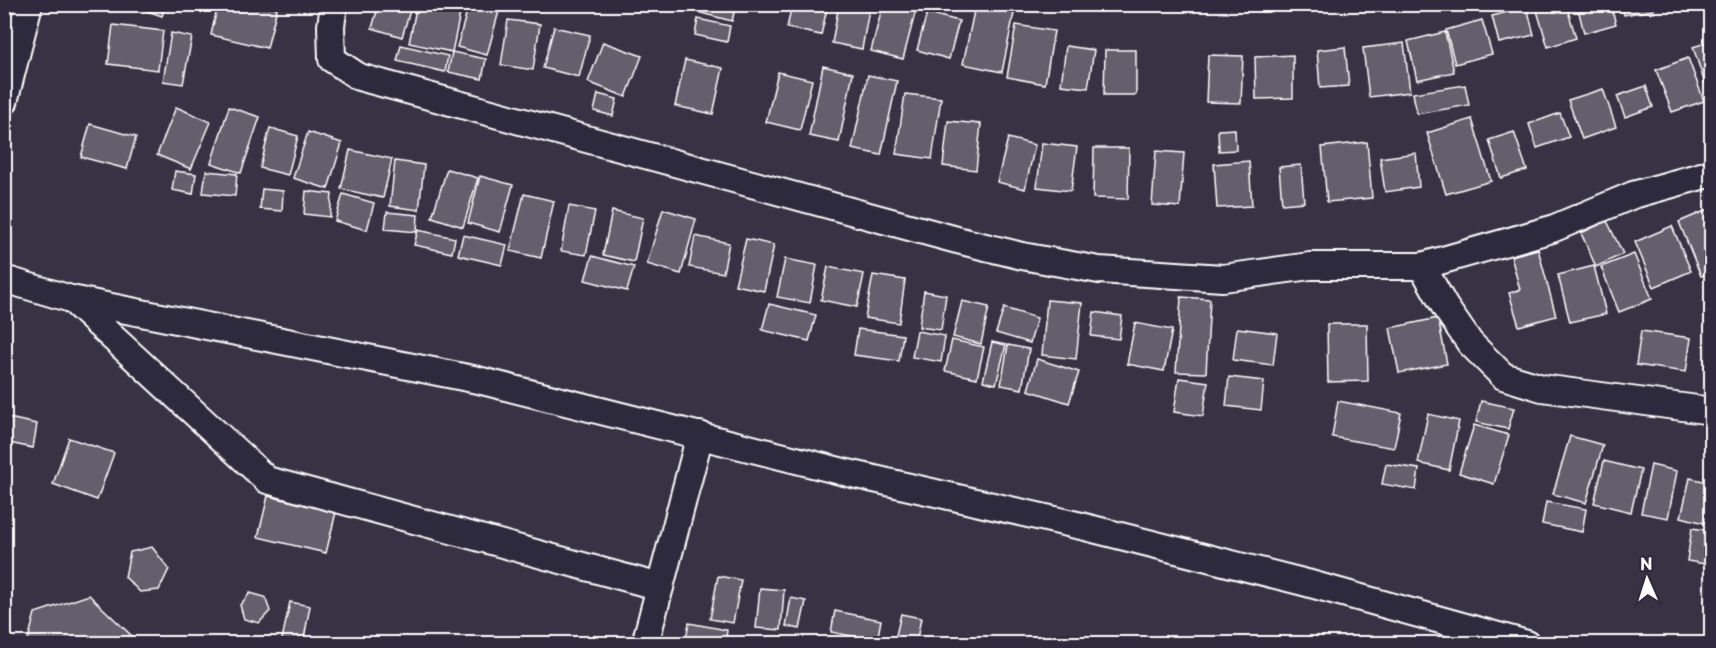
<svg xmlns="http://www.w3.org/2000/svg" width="1716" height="648" viewBox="0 0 1716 648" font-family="'Playpen Sans',sans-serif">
  <rect width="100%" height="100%" fill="#373345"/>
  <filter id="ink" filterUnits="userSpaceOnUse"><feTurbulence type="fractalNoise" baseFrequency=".0167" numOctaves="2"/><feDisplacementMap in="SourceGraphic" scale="12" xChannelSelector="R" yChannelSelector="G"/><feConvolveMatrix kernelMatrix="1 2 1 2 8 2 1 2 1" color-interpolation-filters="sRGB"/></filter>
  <g filter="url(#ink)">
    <g fill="#635f6d" stroke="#fff" stroke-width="1.5">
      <polygon points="127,4 166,4 162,16"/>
      <polygon points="218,4 261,4 277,8 267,48 211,35"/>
      <polygon points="379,4 412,4 402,37 372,28"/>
      <polygon points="417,4 462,4 452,52 409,43"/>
      <polygon points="469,4 499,11 487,55 457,47"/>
      <polygon points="704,4 736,4 732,21 701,13"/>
      <polygon points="755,4 776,4 774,10"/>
      <polygon points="792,4 828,4 821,35 787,28"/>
      <polygon points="839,4 870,4 862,49 832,43"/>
      <polygon points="883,4 917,6 903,59 871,51"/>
      <polygon points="1535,4 1566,4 1576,38 1548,47"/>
      <polygon points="1577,4 1610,4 1616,24 1584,33"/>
      <polygon points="1622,4 1653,4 1654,10 1624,15"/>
      <polygon points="975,6 1014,13 1002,72 963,64"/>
      <polygon points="1527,7 1534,35 1499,43 1492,16"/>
      <polygon points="927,13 959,21 949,59 917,50"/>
      <polygon points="698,19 730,26 727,42 695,35"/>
      <polygon points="508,20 540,24 533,70 501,65"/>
      <polygon points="1482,20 1492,54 1455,64 1446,30"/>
      <polygon points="113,25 163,31 158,70 108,64"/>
      <polygon points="1016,25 1054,31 1045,84 1007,77"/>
      <polygon points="554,27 590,35 579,77 543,68"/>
      <polygon points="1445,32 1454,72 1417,80 1408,41"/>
      <polygon points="171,33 192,37 183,84 163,81"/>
      <polygon points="1712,41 1712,91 1708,93 1693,47"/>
      <polygon points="603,42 642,56 626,97 588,82"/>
      <polygon points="1404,43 1410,92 1369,97 1363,48"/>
      <polygon points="401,45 448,56 445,72 397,61"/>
      <polygon points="1066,46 1094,50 1088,88 1061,85"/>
      <polygon points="1345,47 1349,86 1320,88 1317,50"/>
      <polygon points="1105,50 1136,50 1136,95 1104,95"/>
      <polygon points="452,52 486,59 482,79 448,72"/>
      <polygon points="1208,55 1243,56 1241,103 1206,102"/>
      <polygon points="1293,55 1293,98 1256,99 1255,57"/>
      <polygon points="1688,58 1704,101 1672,112 1656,70"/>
      <polygon points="685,60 723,68 713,114 675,106"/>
      <polygon points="823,66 853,73 839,142 809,136"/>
      <polygon points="778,72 812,80 800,130 766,122"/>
      <polygon points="868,75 897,81 881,155 852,149"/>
      <polygon points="1465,85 1469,105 1417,114 1413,93"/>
      <polygon points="1646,86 1653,107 1625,117 1617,96"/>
      <polygon points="1603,89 1616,127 1582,139 1568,100"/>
      <polygon points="598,94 617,99 613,116 594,111"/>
      <polygon points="905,94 941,98 932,159 896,154"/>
      <polygon points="176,107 211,122 191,169 157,155"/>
      <polygon points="229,107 260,117 241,173 211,163"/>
      <polygon points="1560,113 1569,137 1537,148 1529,124"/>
      <polygon points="1472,119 1491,181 1446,194 1427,133"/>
      <polygon points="948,121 981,124 976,170 943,166"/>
      <polygon points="90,124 136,137 127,169 81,157"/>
      <polygon points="270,128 298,136 288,175 260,168"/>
      <polygon points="1235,129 1236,150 1219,151 1218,130"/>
      <polygon points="308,132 342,143 328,189 293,178"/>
      <polygon points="1514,132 1527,170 1501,178 1489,140"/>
      <polygon points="1008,138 1035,145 1025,189 997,182"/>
      <polygon points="1367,142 1372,198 1327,202 1322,147"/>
      <polygon points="1042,143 1077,147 1071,191 1037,187"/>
      <polygon points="1094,148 1129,148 1128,199 1093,198"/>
      <polygon points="350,150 392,159 383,198 341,189"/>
      <polygon points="1156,151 1184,153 1180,207 1152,205"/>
      <polygon points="1416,153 1419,187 1385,192 1380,158"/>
      <polygon points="395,161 424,165 419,210 390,206"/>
      <polygon points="1249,161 1252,206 1217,208 1214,164"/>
      <polygon points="1301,165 1304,202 1282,204 1279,167"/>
      <polygon points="447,169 478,178 463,227 432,217"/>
      <polygon points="175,171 196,174 193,194 172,190"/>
      <polygon points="206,171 237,174 235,196 203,193"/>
      <polygon points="480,176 513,185 500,232 468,223"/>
      <polygon points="262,189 283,191 282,211 260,209"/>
      <polygon points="306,191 332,194 330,217 304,214"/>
      <polygon points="343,194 374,203 367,230 335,221"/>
      <polygon points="524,194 554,201 541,258 510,251"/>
      <polygon points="569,206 595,211 586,255 561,251"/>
      <polygon points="1712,208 1712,272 1701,276 1679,222"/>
      <polygon points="663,209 696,219 681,274 647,264"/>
      <polygon points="612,211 643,218 634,262 603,255"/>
      <polygon points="387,212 418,215 417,232 385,229"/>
      <polygon points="1607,221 1623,254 1596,267 1581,233"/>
      <polygon points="1672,226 1691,271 1654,287 1635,242"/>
      <polygon points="418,230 455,238 452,253 414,245"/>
      <polygon points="463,235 507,245 502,265 458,255"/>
      <polygon points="695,236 729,243 723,273 689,267"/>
      <polygon points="746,239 774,245 764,291 735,285"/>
      <polygon points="1538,249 1556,316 1519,326 1509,293 1520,290 1511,256"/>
      <polygon points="1634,254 1652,299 1619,312 1601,267"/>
      <polygon points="592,256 634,267 627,291 585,280"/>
      <polygon points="785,259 817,265 810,303 777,297"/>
      <polygon points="1594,266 1606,314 1570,322 1558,275"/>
      <polygon points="828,267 864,274 857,307 821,300"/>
      <polygon points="873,275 905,280 899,323 865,318"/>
      <polygon points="924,291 946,295 941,330 919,327"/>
      <polygon points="1181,297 1210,299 1206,373 1176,372"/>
      <polygon points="1047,300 1082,303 1076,359 1042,355"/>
      <polygon points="962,301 989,307 981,344 953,337"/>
      <polygon points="769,304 816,315 809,341 762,330"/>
      <polygon points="1004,308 1037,318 1030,343 996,333"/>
      <polygon points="1094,312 1122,316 1119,339 1091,336"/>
      <polygon points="1438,318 1447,364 1399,373 1390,328"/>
      <polygon points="1135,323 1172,330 1164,371 1127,364"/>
      <polygon points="1327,324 1367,324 1368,381 1328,382"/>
      <polygon points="1237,328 1277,333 1273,365 1233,360"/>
      <polygon points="858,329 903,335 899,361 854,355"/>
      <polygon points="917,331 945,336 941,362 912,357"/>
      <polygon points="1641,331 1691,338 1686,372 1636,365"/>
      <polygon points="952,340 984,347 977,378 945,371"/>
      <polygon points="992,342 1006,345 996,384 983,381"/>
      <polygon points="1008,345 1029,349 1022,389 1001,385"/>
      <polygon points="1037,359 1079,372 1069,403 1028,390"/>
      <polygon points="1229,377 1264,381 1261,410 1226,406"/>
      <polygon points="1179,378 1208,382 1203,416 1174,412"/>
      <polygon points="1338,401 1401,413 1394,448 1332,437"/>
      <polygon points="1481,401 1514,408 1508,429 1476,422"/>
      <polygon points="1428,414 1459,421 1449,470 1418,463"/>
      <polygon points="4,417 37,424 33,448 4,442"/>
      <polygon points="1474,425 1509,435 1494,484 1459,473"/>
      <polygon points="1570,436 1603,445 1586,503 1553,494"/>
      <polygon points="69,438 114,453 97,500 53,484"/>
      <polygon points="1604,461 1641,470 1631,512 1594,503"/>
      <polygon points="1386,464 1419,469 1416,490 1382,484"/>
      <polygon points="1651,465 1677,471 1668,518 1641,513"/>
      <polygon points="1690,478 1712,483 1712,525 1681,517"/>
      <polygon points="268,496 336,512 326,553 258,537"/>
      <polygon points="1546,502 1586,509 1582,532 1542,524"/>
      <polygon points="1692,528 1712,531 1712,565 1687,561"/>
      <polygon points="152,547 169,569 159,590 140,592 125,577 130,552"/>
      <polygon points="718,576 741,580 733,623 710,619"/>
      <polygon points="760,588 784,590 781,630 756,628"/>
      <polygon points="250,593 265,597 270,611 259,623 244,619 240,605"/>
      <polygon points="89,595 134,638 132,644 27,644 35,613"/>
      <polygon points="791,598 806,601 800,629 786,626"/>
      <polygon points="290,602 310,606 303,644 281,644"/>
      <polygon points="835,611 881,620 877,641 831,632"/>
      <polygon points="901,614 921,618 916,644 894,644"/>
      <polygon points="689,623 727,630 725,644 685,644"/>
    </g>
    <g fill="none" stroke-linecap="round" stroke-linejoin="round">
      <defs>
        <g id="minor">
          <polyline points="334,4 331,26 332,59 359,77 957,240 1022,256 1099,270 1223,278 1310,266 1422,266 1552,229 1633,195 1712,173"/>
          <polyline points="4,102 29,4"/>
          <polyline points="1422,266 1445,307 1470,343 1503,376 1542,388 1712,411"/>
          <polyline points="4,279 71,299 478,380 848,473 1081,526 1307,583 1527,644"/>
          <polyline points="71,299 267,480 660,587"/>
          <polyline points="645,644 700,435"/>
        </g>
      </defs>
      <use href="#minor" stroke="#fff" stroke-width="30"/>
      <use href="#minor" stroke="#2f2a3d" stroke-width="26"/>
    </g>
  </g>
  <rect width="1716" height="648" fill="none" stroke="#2f2a3d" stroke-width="24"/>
  <rect x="12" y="12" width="1692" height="624" fill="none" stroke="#fff" stroke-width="2" filter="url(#ink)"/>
  <g transform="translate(1647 579) rotate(357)" stroke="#2f2a3d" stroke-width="4.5" paint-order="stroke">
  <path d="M0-4.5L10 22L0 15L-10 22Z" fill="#ffffff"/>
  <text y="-9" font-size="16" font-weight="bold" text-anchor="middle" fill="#ffffff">N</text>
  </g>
</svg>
